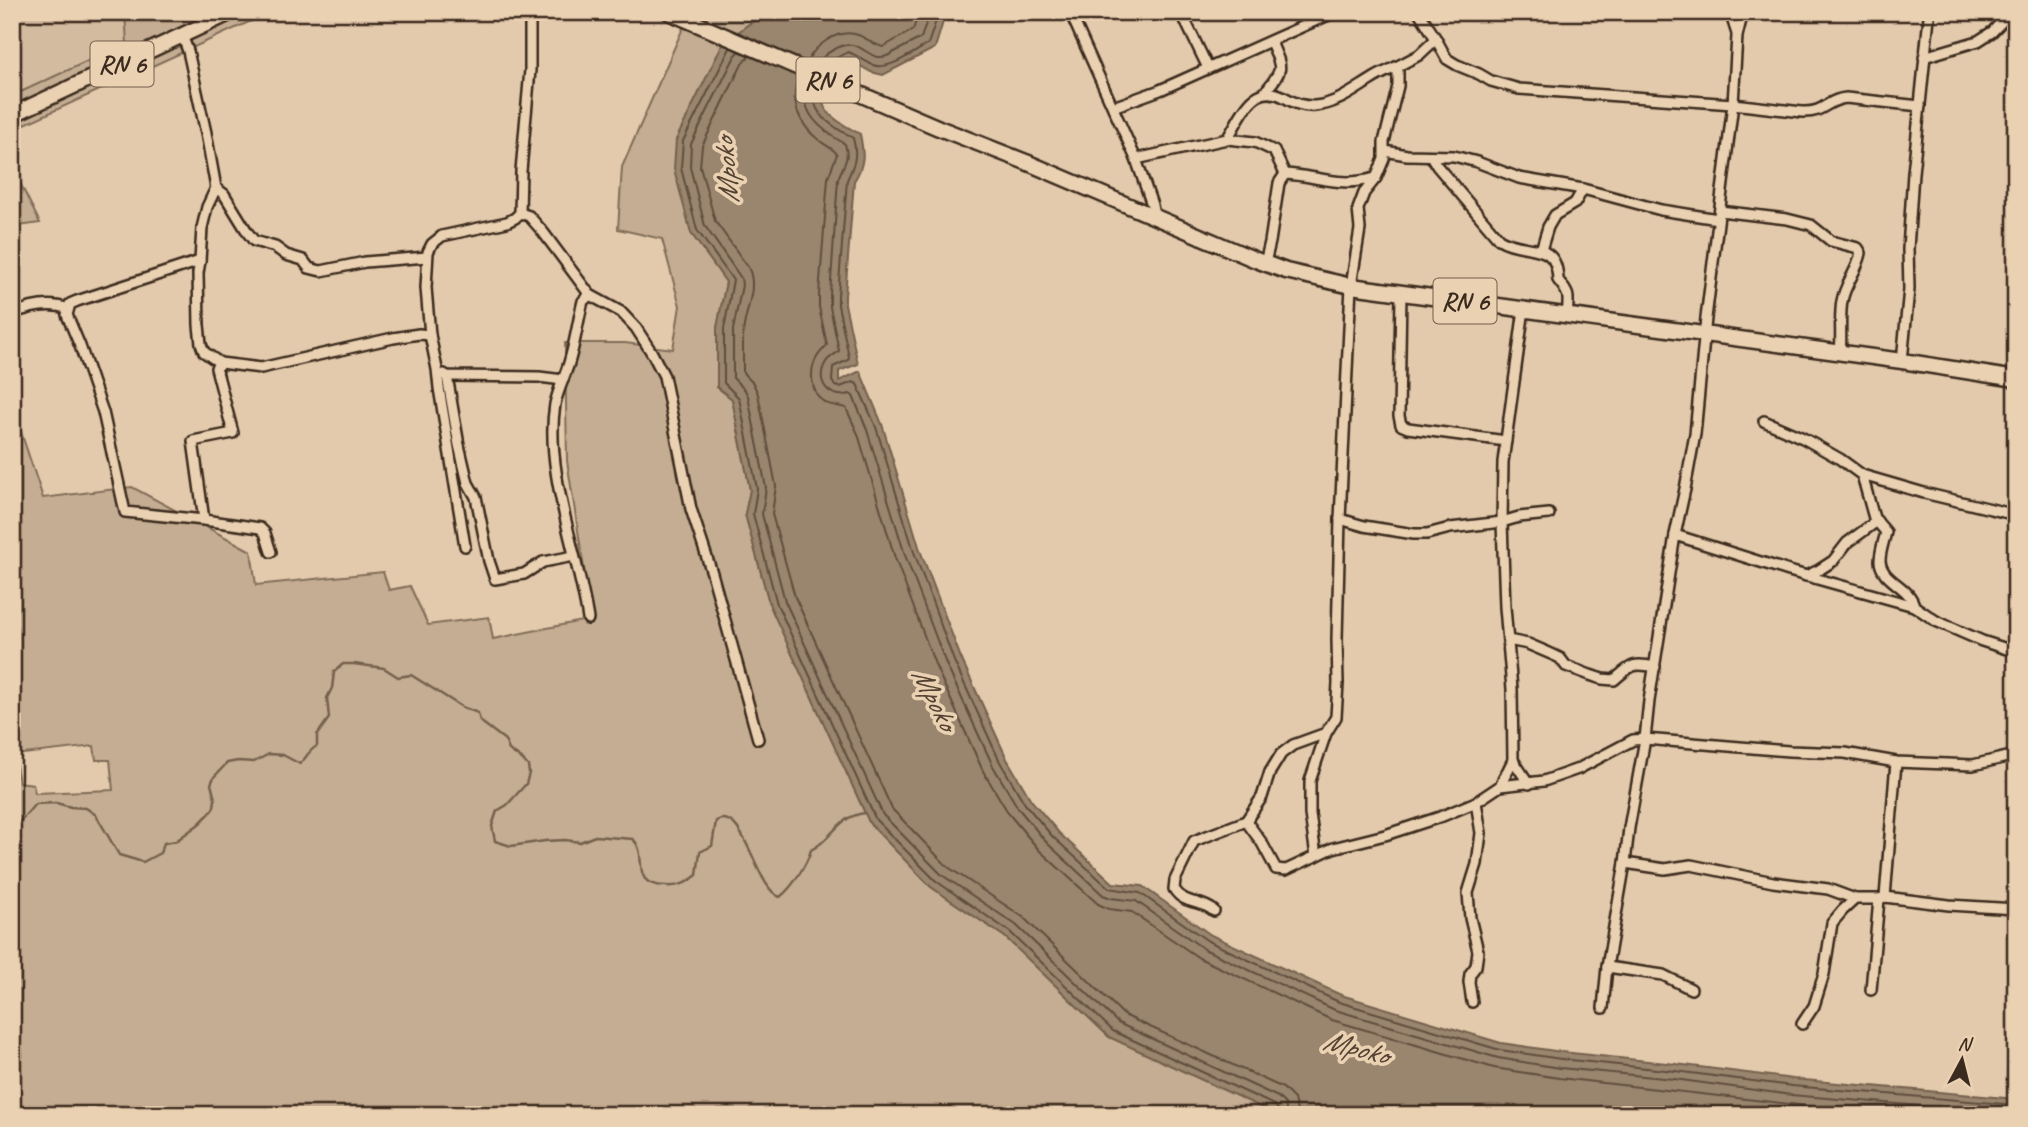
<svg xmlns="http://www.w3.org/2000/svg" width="2028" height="1127" viewBox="0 0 2028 1127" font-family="Caveat,sans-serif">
  <rect width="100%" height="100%" fill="#e3caac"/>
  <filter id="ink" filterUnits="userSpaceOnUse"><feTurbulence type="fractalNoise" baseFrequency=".0143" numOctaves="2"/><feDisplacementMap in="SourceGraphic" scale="14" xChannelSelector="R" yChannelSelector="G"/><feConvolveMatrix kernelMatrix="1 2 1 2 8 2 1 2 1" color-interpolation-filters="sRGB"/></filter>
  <g filter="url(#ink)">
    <polygon fill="#d3bb9f" points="12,12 125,12 128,42 12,96"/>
    <g fill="#c4ad92" stroke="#806c58" stroke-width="2" fill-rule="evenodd">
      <polygon points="125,12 271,12 12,130 12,96 127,43"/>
      <path d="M690,12h79l-23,14 -55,85 -15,29 15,93 35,49 -9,46v59l15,12 18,91 -5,24 25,92 100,218 61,63 74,50 104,100 169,78h-1266v-710l31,93 89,-11 119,64 5,34 127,-13 6,18 21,-4 18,39 61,-8 4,22 99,-20 -25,-158 -2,-118h60l48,6 7,-43 -18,-67 -44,-10 4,-62zM94,746l2,14h14l3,30 -78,3 -2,-9 -14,-2 -5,-27z"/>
      <polygon points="12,167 40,223 12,227"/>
    </g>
    <path fill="#9a856e" stroke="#74614e" stroke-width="2" d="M769,12h177l-11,36 -52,27 -12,-3 -23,-13c-13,8 -15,9 -22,23 -14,29 13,40 34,52 4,20 5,30 -6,47l-9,115v8l13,60 -19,7v10l21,-10 22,53 38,126 41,108 46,101 24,41 28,33 54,50 29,3 69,49 130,60 160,48 61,9 114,12 117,15 223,20v16h-738l-169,-78 -104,-100 -74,-50 -61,-63 -100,-218 -25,-92 5,-24 -18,-91 -15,-12v-59l9,-46 -35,-49 -17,-64 2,-29 46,-95 24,-19z"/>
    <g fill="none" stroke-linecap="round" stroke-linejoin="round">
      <g stroke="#614e3e" stroke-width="2">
        <polyline points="730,48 683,141 681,168 697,230 733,280 724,329 724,383 739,398 757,489 753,514 777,604 876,820 936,881 1010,932 1113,1031 1274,1105 1278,1109 1278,1115"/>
        <polyline points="739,52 735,56 691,144 690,167 705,226 741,278 742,285 733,330 733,378 745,390 748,396 766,488 762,514 785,601 883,815 942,875 1016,925 1118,1023 1278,1097 1285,1104 1287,1115"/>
        <path d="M750,56l-7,6 -41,84 -2,20 15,55 33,46c11,21 -4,45 -5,67 0,13 0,26 0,39l10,10 5,11 18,92 -4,28 23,83 97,212 56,58 75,50 101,98 159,73 11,11 4,16"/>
        <path d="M807,62c8,-17 31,-34 51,-27 9,3 16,10 25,12l30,-17 6,-18"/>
        <path d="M817,66c4,-8 8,-12 16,-16 29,-17 32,13 54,6l34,-18 9,-26"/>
        <path d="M825,69l4,-7 19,-10c9,3 16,9 25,13 15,6 42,-13 55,-21l11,-32"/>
        <path d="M799,77c-11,24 1,49 21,64 6,5 13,7 17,13l-9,24 -9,116v13l8,38c-3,4 -8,8 -11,14 -7,13 -5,34 8,43 7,4 16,4 22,6l12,26 37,124 41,109 47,104 26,43 30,36 59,54 11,5 23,3 67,46 133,62 162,48 65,10 328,37"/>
        <path d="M809,82c-14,29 14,49 36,62 5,17 -2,20 -7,35l-8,116v12l9,44c-4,4 -10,6 -13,11 -12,19 3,38 24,32l3,2 14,34 38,125 41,109 47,102 25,42 29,35 56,52 8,3 25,3 68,48 131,61 163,48 62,10 114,11 117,16 225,19"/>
        <path d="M817,85c-12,27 17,42 36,53 5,18 1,27 -6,42l-9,116v9l11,52 -1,3 -15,7 -1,14 3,5 5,1 13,-5 4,2 19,43 38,125 40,109 46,101 25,42 28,33 56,51 31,5 68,48 131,61 161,48 61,9 114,12 117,15 224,19"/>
      </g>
      <g stroke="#74614e" stroke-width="2.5">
        <path d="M12,831l23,-27 21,-1 15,4 15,1 10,7 23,40 24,7 17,-9 4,-10 12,-2 23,-17 10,-10 5,-7 1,-8 -4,-15 3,-7 13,-14 11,-2 16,1 15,-8 14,1 17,9c6,-6 9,-14 17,-18v-11l12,-17 -2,-20 5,-10 2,-16 9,-8h11l30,4 14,9 13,-2 51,32 16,6 2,8 25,19 4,10 14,10 5,6 1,7 -3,11 -19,21 -10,6 -5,15 3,15 16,5 34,-5 20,-1 15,2 15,-6 38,3c17,17 -6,46 33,47 13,1 21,-3 31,-11l3,-23 12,-6 4,-25c29,-16 39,67 64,76 12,-9 27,-33 31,-47 24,-13 25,-33 54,-37"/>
        <polyline points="12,1026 20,1042 22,1056 12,1070"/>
      </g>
      <defs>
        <g id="street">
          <polyline points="1070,12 1136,159 1152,205 1154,216"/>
          <polyline points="1181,12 1208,68"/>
          <polyline points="1730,12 1737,34"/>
          <polyline points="182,35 188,51 206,133 216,188 207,207 202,228 200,261 198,273 199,325 201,344 204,352 220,363 261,368 393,338 419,334 430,335"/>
          <path d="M1436,39l11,20 10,6 22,9 12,7 28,8 214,15 69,8c24,1 23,-12 44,-14l74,8"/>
          <polyline points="1924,57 1978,41 1992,32 2011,12"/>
          <path d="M1265,92c19,-24 18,-22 6,-50"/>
          <polyline points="1113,107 1160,90 1335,12"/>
          <path d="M1227,139l28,3 19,9 11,23c35,2 54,14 90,4"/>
          <polyline points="1385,151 1407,155 1454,156 1477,162 1519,178 1583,189 1661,210 1718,219"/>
          <path d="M1431,156l6,10 62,73c26,16 58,-1 59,41 12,15 11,16 9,35"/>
          <path d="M1136,159l91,-20c14,-21 25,-59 57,-42 10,6 19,10 31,9 24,-3 39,-16 59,-28 8,-5 16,-8 24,-12"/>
          <polyline points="216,188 224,194 248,233 254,241 275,247 286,255 303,260 309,268 321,271 365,262 427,257"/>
          <path d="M1720,211l67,8 24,6 20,16 27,7 3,5c-3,17 -16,30 -19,48 -3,17 0,35 -2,52"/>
          <polyline points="520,213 529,216 543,232 590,295 621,312 636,328 652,353 664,376 691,509 712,573 758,739"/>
          <polyline points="1541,250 1548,227 1555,215 1575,203 1583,189"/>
          <polyline points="200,261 77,301 70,304 67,315 80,346 103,412 125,512 204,520 260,528 265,533 271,552"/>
          <polyline points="1265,263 1270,242 1279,183 1285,174"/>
          <polyline points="1401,293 1399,416 1401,425 1408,428 1506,441"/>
          <polyline points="1524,309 1503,462 1502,522 1505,607 1512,689 1513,760 1529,784"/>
          <path d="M12,314c17,-7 38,-12 56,-5"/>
          <polyline points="1902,361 1909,289 1908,249 1913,173 1929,17 1928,12"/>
          <polyline points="444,374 447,376 539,377 563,380"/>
          <polyline points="447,376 459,445 468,483 476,497 489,561 495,579 524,574 543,562 574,556"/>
          <path d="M1764,421l39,17 37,21 22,16 12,43 12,14c-2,9 -6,19 -6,29 1,20 31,26 34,45"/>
          <polyline points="1862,475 1924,493 2016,515"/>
          <polyline points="1340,519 1364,526 1414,534 1427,534 1450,528 1502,522 1519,517 1549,514"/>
          <polyline points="204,520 193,441 233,433 216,368 220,363"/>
          <polyline points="1675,535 1789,571 1914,606 1936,621 1982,641 2016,652"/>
          <polyline points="465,546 439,388 437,369 430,335 426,288 428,252 432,244 442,236 507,222 515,218 520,213 521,171 530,70 530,18 532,12"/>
          <polyline points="1806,576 1819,570 1833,561 1847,543 1877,521"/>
          <path d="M588,619c-10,-66 -44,-149 -33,-215 3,-14 10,-28 14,-41 6,-20 9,-42 14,-62l7,-6"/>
          <path d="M1508,640l20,4 21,9 11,5 6,8 24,9 12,4 12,1c17,-14 17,-18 41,-13"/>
          <polyline points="1500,786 1513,760"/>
          <polyline points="1246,821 1262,843 1276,869 1286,870 1333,848 1385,835 1440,817 1476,802 1500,786 1544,781 1578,769 1633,740 1645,739 1789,751 1845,753 1896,762 1973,765 2007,757 2016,758"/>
          <polyline points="1316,856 1310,814 1310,781 1326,733"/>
          <polyline points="1625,863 1665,869 1691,865 1773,882 1828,889 1855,899 1879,899 1885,897 1949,905 2016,909"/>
          <polyline points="1885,897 1896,762"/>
          <path d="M1214,911c-14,-12 -29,-5 -40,-22l1,-9 19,-39 52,-20 16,-24 8,-25 11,-18 12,-9 33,-12 10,-16 2,-34 -1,-44 3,-120 11,-233 9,-57 -2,-20 6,-16 12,-15 8,-19v-17l14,-56v-20l21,-11 17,-16 -17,-27"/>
          <polyline points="1607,967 1663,975 1691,989"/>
          <polyline points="1871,990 1879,899"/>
          <polyline points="1472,1002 1469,982 1470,974 1476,966 1478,951 1470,918 1468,893 1477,864 1481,833 1476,802"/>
          <polyline points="1603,1008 1607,967 1625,863 1629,828 1645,739 1649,701 1675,535 1685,489 1695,434 1706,318 1733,104 1737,36 1743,12"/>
          <polyline points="1802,1024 1814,1006 1824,974 1832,923 1843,910 1855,899"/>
          <polyline points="2013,1079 2016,1037"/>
        </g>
        <g id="primary">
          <polyline points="669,12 939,128 1026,162 1256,260 1286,271 1351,286 1902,361 2016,379"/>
          <polyline points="12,115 232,12"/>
        </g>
      </defs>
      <use href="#street" stroke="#3b2a1e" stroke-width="14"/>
      <use href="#primary" stroke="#3b2a1e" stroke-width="19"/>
      <use href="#street" stroke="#ead1b2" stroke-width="9"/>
      <use href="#primary" stroke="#ead1b2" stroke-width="14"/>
    </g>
  </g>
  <g text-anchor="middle" stroke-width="7" stroke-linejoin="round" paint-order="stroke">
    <g fill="#ead1b2" stroke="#705c4a" stroke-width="2">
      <rect x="90.5" y="41.5" width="63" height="45" rx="5"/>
      <rect x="796.5" y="57.5" width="63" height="45" rx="5"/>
      <rect x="1433.5" y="278.5" width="63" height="45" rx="5"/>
    </g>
    <g font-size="26" font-weight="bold" fill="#3b2a1e">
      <text x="122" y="73">RN 6</text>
      <text x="828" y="89">RN 6</text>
      <text x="1465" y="310">RN 6</text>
    </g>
    <g font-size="30" font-style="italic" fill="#534132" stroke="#ead1b2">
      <text transform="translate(726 171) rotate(-95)" y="10">Mpoko</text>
      <text transform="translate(935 698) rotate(63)" y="10">Mpoko</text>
      <text transform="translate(1356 1047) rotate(14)" y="10">Mpoko</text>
    </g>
  </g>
  <rect width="2028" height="1127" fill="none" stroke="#ead1b2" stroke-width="42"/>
  <rect x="21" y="21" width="1986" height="1085" fill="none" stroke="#3b2a1e" stroke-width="2.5" filter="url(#ink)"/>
  <g transform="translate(1962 1060) rotate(7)" stroke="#ead1b2" stroke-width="5" paint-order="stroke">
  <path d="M0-5L12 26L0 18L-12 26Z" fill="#3b2a1e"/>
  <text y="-10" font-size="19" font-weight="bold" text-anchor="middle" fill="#3b2a1e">N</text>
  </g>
</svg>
